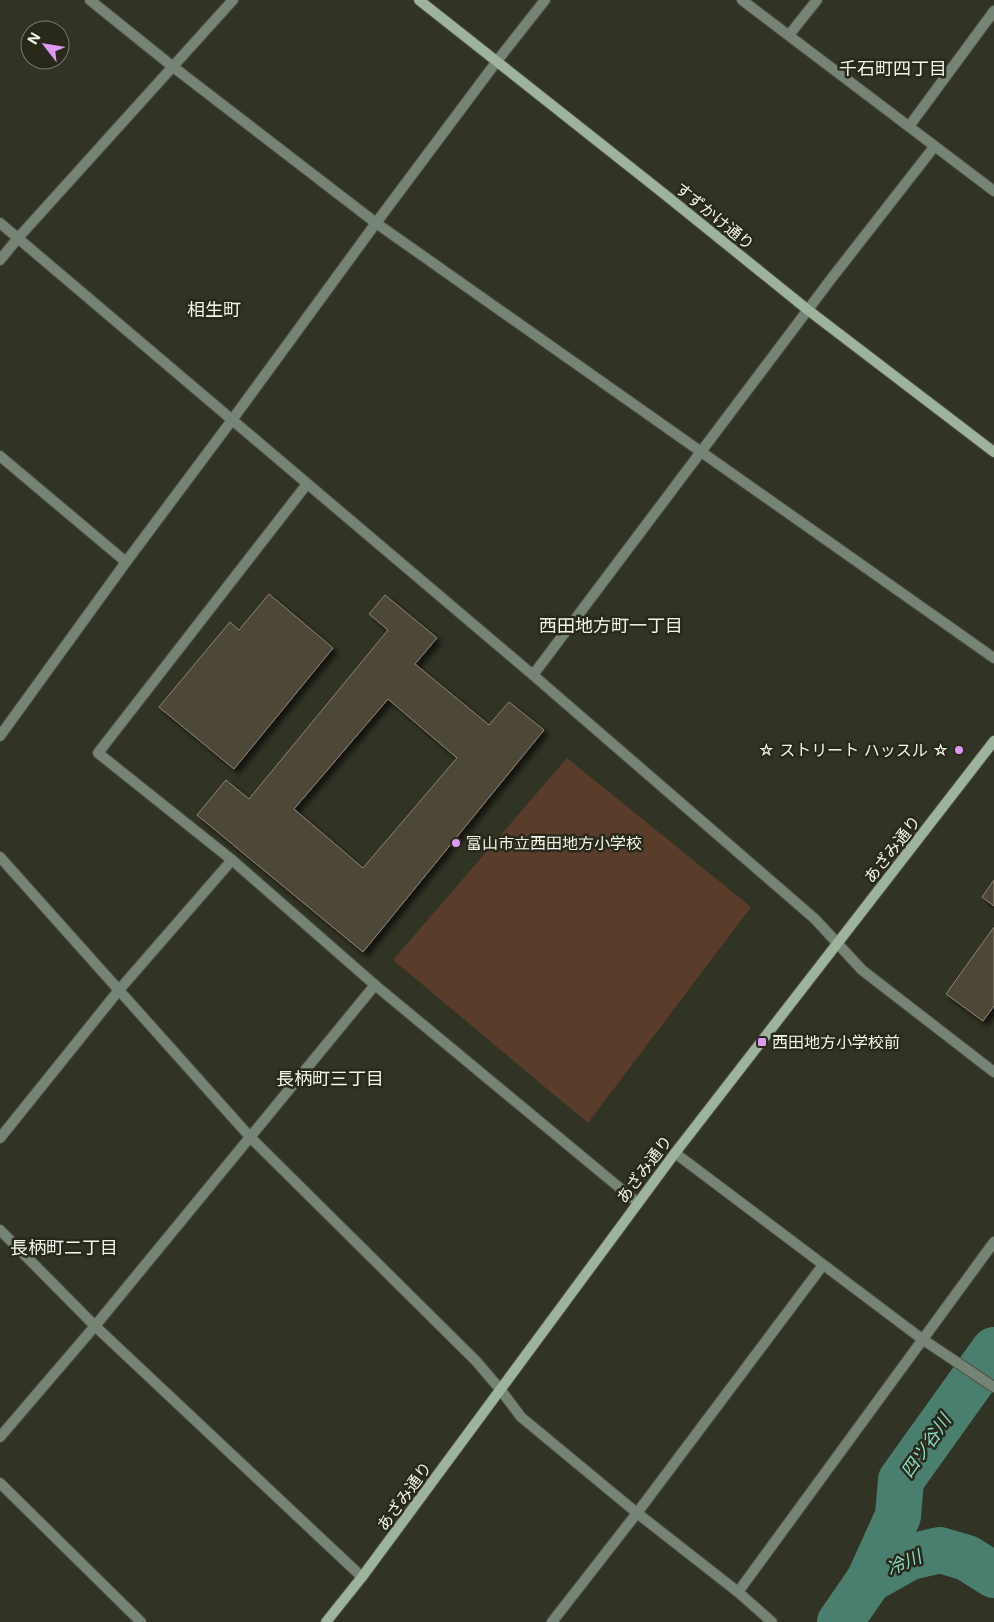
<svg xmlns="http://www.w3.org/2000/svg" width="994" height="1622" viewBox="0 0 994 1622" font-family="Inter,'Noto Sans JP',sans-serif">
  <defs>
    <filter id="shadow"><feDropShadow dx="4.5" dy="4.5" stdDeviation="2.5" flood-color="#0009"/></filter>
  </defs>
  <rect width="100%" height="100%" fill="#313324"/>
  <polygon fill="#5a3c2a" points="567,758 751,907 588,1123 393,960"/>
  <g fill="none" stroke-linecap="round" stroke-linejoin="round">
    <g stroke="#4a7f70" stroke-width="46">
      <polyline points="869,1580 910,1557 940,1550 967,1558 994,1575"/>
      <polyline points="840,1622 869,1580 898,1516 901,1480 994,1350"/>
    </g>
  </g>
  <g fill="#4d4638" stroke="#8d8475" fill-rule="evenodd" filter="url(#shadow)">
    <polygon points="269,594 333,648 234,769 159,707 230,622 239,630"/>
    <path d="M385,595l52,43 -22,26 74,61 20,-23 35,28 -181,222 -166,-137 29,-35 23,19 139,-169 -19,-16zM388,699l69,59 -94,110 -69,-59z"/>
    <polygon points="994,880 994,906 982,897"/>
    <polygon points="994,927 994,1006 983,1021 946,994"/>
  </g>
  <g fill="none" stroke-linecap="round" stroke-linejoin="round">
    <defs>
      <g id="street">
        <polyline points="90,0 172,66 376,223 994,658"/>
        <polyline points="742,0 994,191"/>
        <polyline points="789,35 817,0"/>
        <polyline points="910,125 994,11"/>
        <polyline points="0,223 533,675 815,919 862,970 994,1072"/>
        <polyline points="0,260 18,238 233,0"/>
        <polyline points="0,456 126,562"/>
        <polyline points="307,484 98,753 232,860 375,985 638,1203"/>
        <polyline points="533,675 831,279 934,147"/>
        <polyline points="0,736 126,562 232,420 376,223 497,61 545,0"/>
        <polyline points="0,857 251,1138 476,1361 500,1389 521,1417 637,1513 738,1592 772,1622"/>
        <polyline points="0,1138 119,990 232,860"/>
        <polyline points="675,1153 922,1339 994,1387"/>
        <polyline points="0,1230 95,1326 362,1577"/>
        <polyline points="0,1437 95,1326 375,985"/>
        <polyline points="0,1483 141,1622"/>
        <polyline points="738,1592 994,1242"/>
        <polyline points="552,1622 637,1513 823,1265"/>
      </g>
      <g id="secondary">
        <polyline points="419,0 663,193 808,310 994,452"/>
        <polyline points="326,1622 362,1577 675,1153 994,741"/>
      </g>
    </defs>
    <use href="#street" stroke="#4c4e40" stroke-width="12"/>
    <use href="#secondary" stroke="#4c4e40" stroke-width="12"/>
    <use href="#street" stroke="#768475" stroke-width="10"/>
    <use href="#secondary" stroke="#9db39b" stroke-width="10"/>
  </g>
  <g fill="#df98f2" stroke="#28291b" stroke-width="2">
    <circle cx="959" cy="750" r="5"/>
    <circle cx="456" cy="843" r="5"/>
    <rect x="757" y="1037" width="10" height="10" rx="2.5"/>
  </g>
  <g text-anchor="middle" stroke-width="5" stroke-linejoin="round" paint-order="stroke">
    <g font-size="16" fill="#f2f3ea" stroke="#28291b">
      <text transform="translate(715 216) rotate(39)" y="6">すずかけ通り</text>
      <text transform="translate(892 849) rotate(-52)" y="6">あざみ通り</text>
      <text transform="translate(644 1169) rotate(-53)" y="6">あざみ通り</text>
      <text transform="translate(404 1496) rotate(-54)" y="6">あざみ通り</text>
    </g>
    <g font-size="16" fill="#f2f3ea" stroke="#28291b" text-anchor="start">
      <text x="949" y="756" text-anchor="end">☆ ストリート ハッスル ☆</text>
      <text x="466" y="849">富山市立西田地方小学校</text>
      <text x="772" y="1048">西田地方小学校前</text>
    </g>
    <g font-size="18" fill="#f2f3ea" stroke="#28291b">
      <text x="893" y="75">千石町四丁目</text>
      <text x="214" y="316">相生町</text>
      <text x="611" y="632">西田地方町一丁目</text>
      <text x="330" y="1085">長柄町三丁目</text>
      <text x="64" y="1254">長柄町二丁目</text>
    </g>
    <g font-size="18" font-style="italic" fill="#87ddc5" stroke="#28291b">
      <text transform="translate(926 1446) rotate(-55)" y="6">四ツ谷川</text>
      <text transform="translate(904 1563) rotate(-23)" y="6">冷川</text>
    </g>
  </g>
  <g transform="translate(45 45) rotate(301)"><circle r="24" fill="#28291b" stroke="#797a6e"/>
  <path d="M0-4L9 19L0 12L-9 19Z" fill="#df98f2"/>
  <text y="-8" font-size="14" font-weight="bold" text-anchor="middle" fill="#f2f3ea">N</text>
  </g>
</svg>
